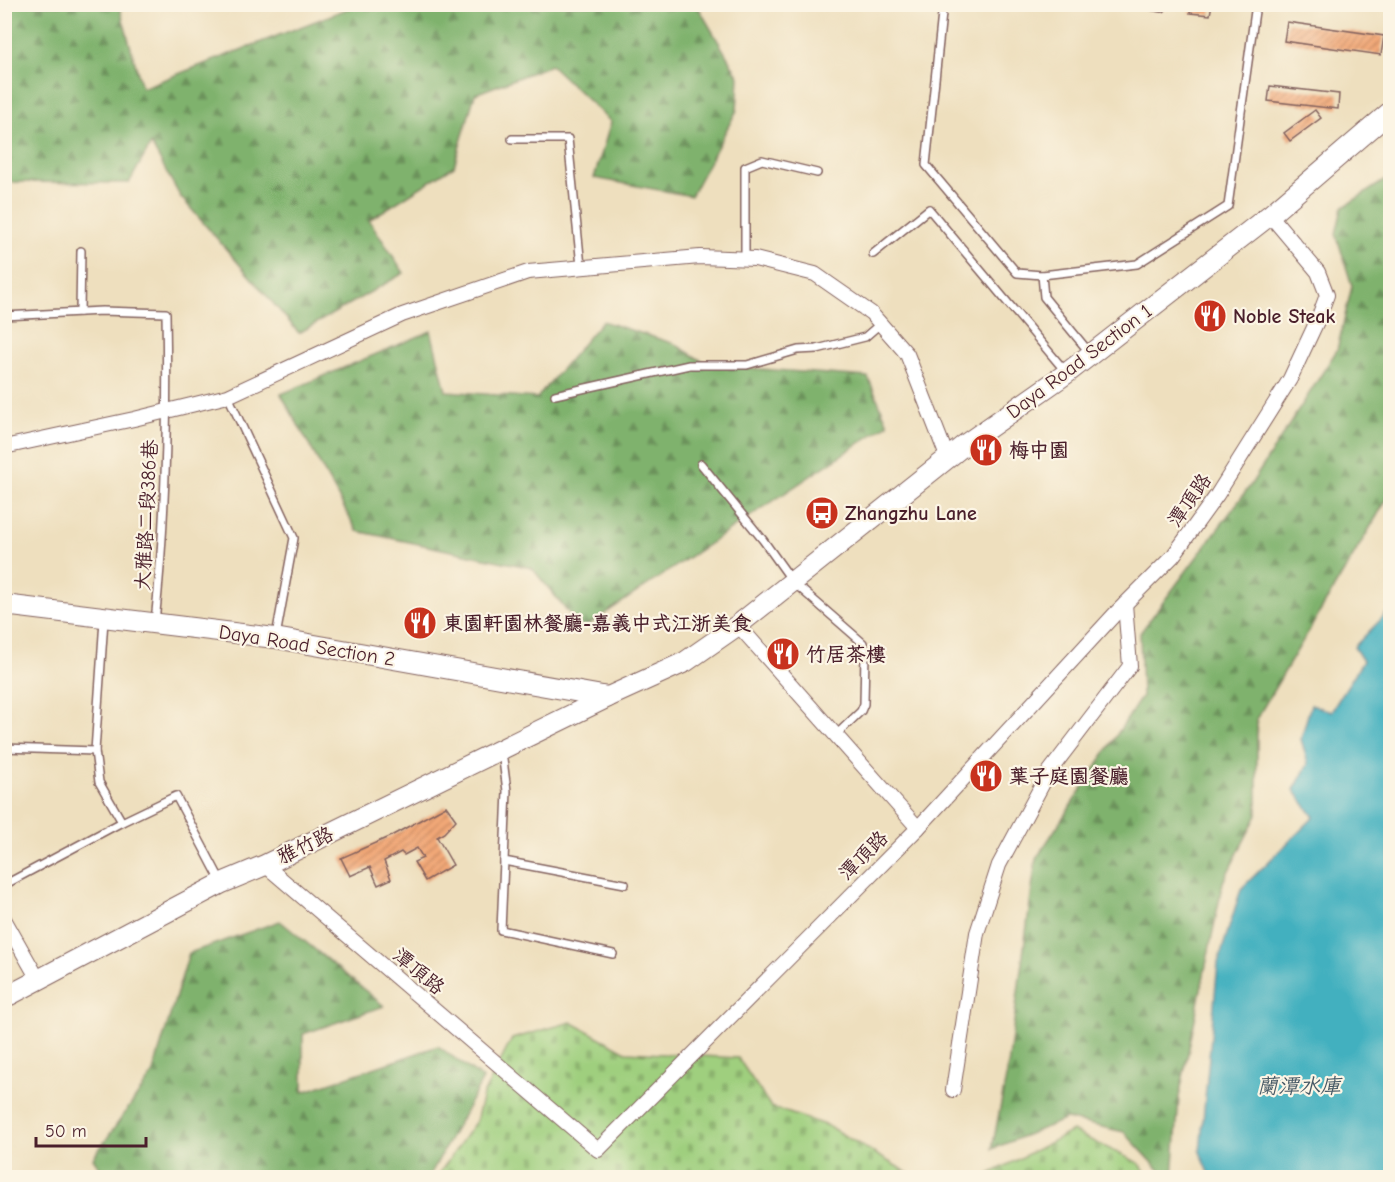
<svg xmlns="http://www.w3.org/2000/svg" width="1395" height="1182" viewBox="0 0 1395 1182" font-family="'Comic Neue','LXGW WenKai TC',sans-serif">
  <defs>
    <pattern id="forest-firs" width="22" height="20" patternUnits="userSpaceOnUse" patternTransform="scale(1.5)"><rect width="22" height="20" fill="#7fb26d"/><path d="M5 1l3.5 6h-7zM16 11l3.5 6h-7z" fill="#6a905a"/></pattern>
    <pattern id="cemetery-stones" width="16" height="16" patternUnits="userSpaceOnUse" patternTransform="scale(1.5)"><rect width="16" height="16" fill="#9fcf7e"/><path d="M2 7V4a2 2 0 0 1 4 0v3zM10 15v-3a2 2 0 0 1 4 0v3z" fill="#8ab16d"/></pattern>
    <pattern id="building-hatch" width="6" height="6" patternUnits="userSpaceOnUse" patternTransform="scale(1.5)"><rect width="6" height="6" fill="#f2a877"/><path d="M-1 1l2-2M0 6l6-6M5 7l2-2" fill="none" stroke="#c68862"/></pattern>
  </defs>
  <rect width="100%" height="100%" fill="#fcf5e5"/>
  <filter id="ink" filterUnits="userSpaceOnUse"><feTurbulence type="fractalNoise" baseFrequency=".0167" numOctaves="2"/><feDisplacementMap in="SourceGraphic" scale="12" xChannelSelector="R" yChannelSelector="G"/><feConvolveMatrix kernelMatrix="1 2 1 2 8 2 1 2 1" color-interpolation-filters="sRGB"/></filter>
  <filter id="wash" filterUnits="userSpaceOnUse"><feTurbulence type="fractalNoise" baseFrequency=".008" numOctaves="4" result="noise"/><feDisplacementMap in="SourceGraphic" scale="24" xChannelSelector="R" yChannelSelector="G"/><feGaussianBlur stdDeviation="1.35" result="paint"/><feColorMatrix in="noise" values="0 0 0 0 0 0 0 0 0 0 0 0 0 0 0 0 0 1.4 0 .05"/><feComposite in="paint" operator="in"/></filter>
  <g filter="url(#wash)">
    <rect width="100%" height="100%" fill="#eedfbe"/>
    <g fill="url(#forest-firs)" stroke="#64684c" stroke-width="1.5">
      <polygon points="4,5 119,5 142,88 357,5 697,5 739,77 737,110 691,196 594,178 611,122 551,65 475,94 454,166 369,220 404,273 299,333 180,196 151,144 129,183 5,182"/>
      <polygon points="1390,177 1390,494 1257,718 1257,815 1223,882 1179,1097 1173,1177 1166,1177 1124,1132 1066,1119 992,1149 1007,1073 1036,859 1142,696 1140,633 1250,486 1337,350 1352,286 1336,234 1342,208"/>
      <polygon points="602,321 675,344 708,365 868,377 888,424 582,629 532,568 357,531 281,394 431,331 446,391 537,398"/>
      <polygon points="280,921 384,1006 303,1034 303,1092 438,1046 483,1079 429,1177 106,1177 93,1158 152,1075 189,953"/>
    </g>
    <g fill="url(#cemetery-stones)" stroke="#747754" stroke-width="1.5">
      <polygon points="571,1022 626,1052 738,1058 771,1107 828,1126 915,1177 436,1178 476,1121 483,1095 512,1039"/>
      <polygon points="1072,1131 1139,1163 1149,1177 984,1177"/>
    </g>
    <polygon fill="#43b0bf" stroke="#466875" stroke-width="1.5" points="1390,610 1390,1177 1211,1177 1200,1152 1218,963 1241,889 1314,817 1294,790 1308,764 1301,739 1311,704 1331,712 1363,661 1354,647"/>
    <g id="blocks">
      <g fill="url(#building-hatch)">
        <polygon points="1191,4 1212,4 1210,15 1190,13"/>
        <polygon points="1287,22 1384,36 1381,55 1284,41"/>
        <polygon points="1270,86 1339,94 1338,109 1268,101"/>
        <polygon points="1315,110 1321,118 1290,141 1284,133"/>
        <polygon points="446,806 456,820 444,833 437,837 453,865 425,881 414,862 423,858 417,848 404,855 401,852 384,861 391,879 378,885 370,867 350,876 341,858 391,836"/>
      </g>
    </g>
  </g>
  <g filter="url(#ink)">
    <use href="#blocks" fill-opacity="0" stroke="#83625e" stroke-width="1.5"/>
    <g fill="none" stroke-linecap="round" stroke-linejoin="round">
      <defs>
        <g id="lane">
          <polyline points="943,4 926,165 1017,273 1042,275 1137,264 1228,206 1256,4"/>
          <polyline points="1140,4 1162,8 1163,4"/>
          <polyline points="512,139 568,139 581,266"/>
          <polyline points="873,254 929,209 1065,371"/>
          <polyline points="745,258 745,167 762,160 817,173"/>
          <polyline points="1042,275 1044,297 1089,352"/>
          <polyline points="80,312 81,251"/>
          <path d="M4,316l98,-5 64,2c2,103 0,207 -11,309"/>
          <polyline points="555,395 689,365 747,365 798,350 817,349 865,337 880,324"/>
          <polyline points="228,396 294,538 276,636"/>
          <polyline points="701,464 763,540 793,582 863,643 865,653 864,704 861,711 836,735"/>
          <polyline points="104,620 95,751 99,782 122,822"/>
          <polyline points="4,748 95,751"/>
          <polyline points="502,752 507,791 504,861 625,884"/>
          <polyline points="504,861 501,930 613,954"/>
          <polyline points="4,885 122,822 176,796 222,883"/>
        </g>
        <g id="street">
          <polyline points="4,447 134,419 228,396 402,315 528,272 700,257 755,259 815,274 871,313 907,354 948,459"/>
          <polyline points="738,625 918,828"/>
          <polyline points="265,865 598,1150 918,828 1114,615 1173,556 1217,495 1290,379 1318,319 1327,295 1318,272 1270,215"/>
          <polyline points="4,919 38,979"/>
          <polyline points="953,1090 977,933 999,865 1049,772 1130,666 1125,604"/>
        </g>
        <g id="secondary">
          <polyline points="4,605 275,638 608,697"/>
          <polyline points="4,998 222,883 265,865 608,697 685,662 738,625 963,446 1067,373 1270,215 1390,112"/>
        </g>
      </defs>
      <use href="#lane" stroke="#83625e" stroke-width="10"/>
      <use href="#street" stroke="#83625e" stroke-width="16"/>
      <use href="#secondary" stroke="#83625e" stroke-width="22"/>
      <use href="#lane" stroke="#fff" stroke-width="7"/>
      <use href="#street" stroke="#fff" stroke-width="14"/>
      <use href="#secondary" stroke="#fff" stroke-width="20"/>
    </g>
  </g>
  <defs>
    <symbol id="restaurant-disc" viewBox="-11 -11 22 22"><circle r="9.5" fill="#c8321e" stroke="#fcf5e5"/><path d="M-5-6h1v4h1v-4h1v4h1v-4h1v5L-1.5 .5V6h-2V.5L-5-1ZM5-6V6H3V1.5H1.5Q1.5-4 5-6Z" fill="#fff"/></symbol>
    <symbol id="bus-disc" viewBox="-11 -11 22 22"><circle r="9.5" fill="#c8321e" stroke="#fcf5e5"/><path d="M-5-6H5V4H4V6H2V4H-2V6H-4V4H-5ZM-3.5-4V0h7V-4ZM-3.5 1.2v1.5H-2V1.2ZM2 1.2v1.5H3.5V1.2Z" fill="#fff"/></symbol>
  </defs>
  <g fill-rule="evenodd">
    <use href="#restaurant-disc" x="1191" y="297" width="38" height="38"/>
    <use href="#restaurant-disc" x="967" y="431" width="38" height="38"/>
    <use href="#bus-disc" x="803" y="494" width="38" height="38"/>
    <use href="#restaurant-disc" x="401" y="604" width="38" height="38"/>
    <use href="#restaurant-disc" x="764" y="635" width="38" height="38"/>
    <use href="#restaurant-disc" x="967" y="757" width="38" height="38"/>
  </g>
  <g text-anchor="middle" stroke-width="4.5" stroke-linejoin="round" paint-order="stroke">
    <g font-size="20" font-weight="bold" fill="#4a1f2b" stroke="#fcf5e5" text-anchor="start">
      <text x="1233" y="323">Noble Steak</text>
      <text x="1009" y="457">梅中園</text>
      <text x="845" y="520">Zhangzhu Lane</text>
      <text x="443" y="630">東園軒園林餐廳-嘉義中式江浙美食</text>
      <text x="806" y="661">竹居茶樓</text>
      <text x="1009" y="783">葉子庭園餐廳</text>
    </g>
    <g font-size="20" fill="#4a1f2b" stroke="#fcf5e5">
      <text transform="translate(1079 361) rotate(-37)" y="7">Daya Road Section 1</text>
      <text transform="translate(1189 500) rotate(-55)" y="7">潭頂路</text>
      <text transform="translate(146 515) rotate(-87)" y="7">大雅路二段386巷</text>
      <text transform="translate(307 645) rotate(9)" y="7">Daya Road Section 2</text>
      <text transform="translate(305 845) rotate(-26)" y="7">雅竹路</text>
      <text transform="translate(863 855) rotate(-45)" y="7">潭頂路</text>
      <text transform="translate(419 971) rotate(40)" y="7">潭頂路</text>
    </g>
    <g font-size="21" font-style="italic" fill="#475966" stroke="#fcf5e5">
      <text x="1299" y="1093">蘭潭水庫</text>
    </g>
  </g>
  <rect width="1395" height="1182" fill="none" stroke="#fcf5e5" stroke-width="24"/>
  <path d="M36 1137v9h110v-9" fill="none" stroke="#4a1f2b" stroke-width="3"/>
  <text x="45" y="1137" font-size="18" fill="#4a1f2b" stroke="#fcf5e5" stroke-width="4.5" paint-order="stroke">50 m</text>
</svg>
